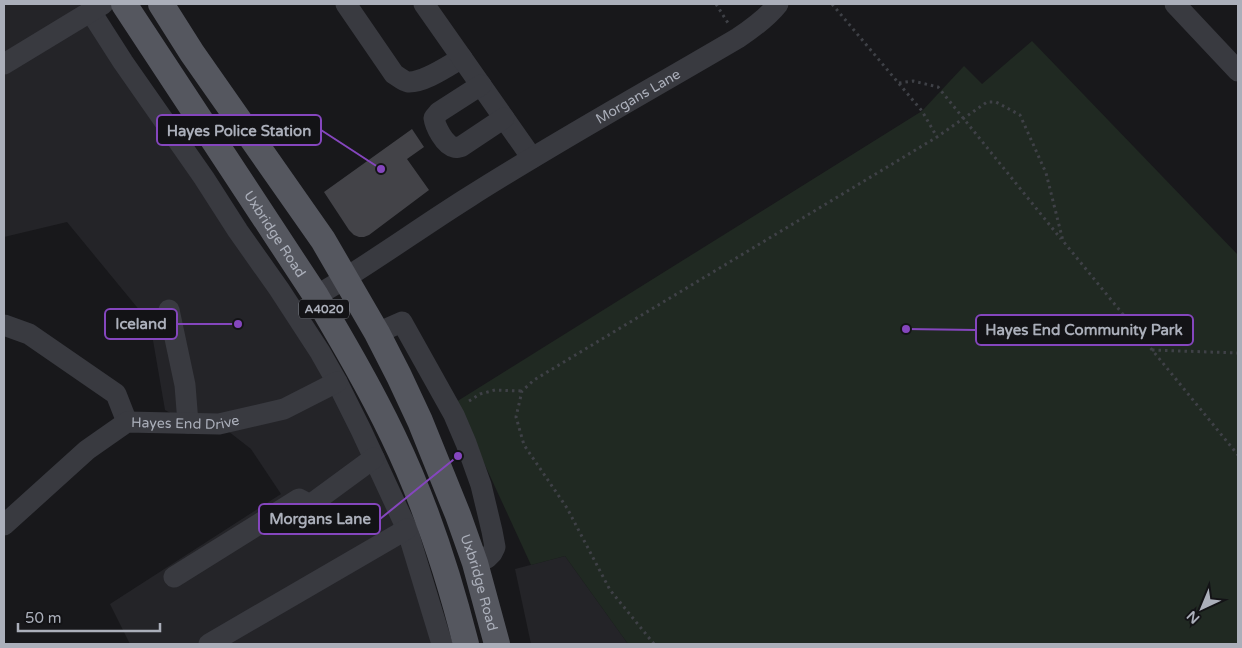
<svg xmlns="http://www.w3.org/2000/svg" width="1242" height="648" viewBox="0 0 1242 648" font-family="'Varela Round',sans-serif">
  <rect width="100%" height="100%" fill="#18181b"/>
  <g fill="#242428">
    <polygon points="4,4 79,4 338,394 405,546 432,644 130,644 110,604 281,494 251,449 219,424 188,423 165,410 150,323 67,222 4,237"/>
    <polygon points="565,556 628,644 531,644 515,569"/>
  </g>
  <polygon fill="#202922" points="1032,41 1238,255 1238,644 628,644 565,556 531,565 456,402 922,111 964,66 982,84"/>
  <polygon fill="#434348" points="412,129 424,147 407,159 429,190 369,235 364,237 359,237 354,235 349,230 324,192"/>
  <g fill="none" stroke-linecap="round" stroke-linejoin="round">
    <g stroke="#3f4147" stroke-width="3" stroke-dasharray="2.5 4" stroke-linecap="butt">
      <polyline points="716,4 728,23"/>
      <polyline points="832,4 922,111 937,137"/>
      <polyline points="899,83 913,81 938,87 1061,239"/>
      <polyline points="1152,350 1238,353"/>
      <polyline points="469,401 480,394 495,390 522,391"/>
      <polyline points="654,644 610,590 567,508 524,445 516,417 522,391 534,380 937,137 987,102 996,102 1020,115 1046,173 1063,241 1238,455"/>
    </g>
    <g stroke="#393a40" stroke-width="21">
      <path d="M346,4l48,70c5,3 9,7 14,8 16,1 40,-16 54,-24"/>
      <polyline points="424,4 532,158"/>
      <polyline points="1175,4 1238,71"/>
      <polyline points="91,12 123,62 204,178 238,231 279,289 320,352 337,382 361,430 407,529 442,644"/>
      <polyline points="4,64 103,4"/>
      <path d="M481,85l-42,27 -5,6c1,8 11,28 20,29 1,1 7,0 8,-1l42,-28"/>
      <path id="s1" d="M316,296c53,-31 102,-67 153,-99 88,-56 179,-106 269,-159 15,-10 29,-20 40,-34"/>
      <polyline points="169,310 185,385 188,423"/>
      <polyline points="4,325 29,334 116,394 127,422"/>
      <polyline points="377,333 402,322 454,415 466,443 481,485 492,531 495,547 492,553 487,558 475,563"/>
      <path id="s2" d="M4,525l83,-75 40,-28 92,2 65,-15 53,-27"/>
      <polyline points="174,577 299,499 310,505 374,458"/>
      <polyline points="209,644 407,529"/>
    </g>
    <g stroke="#55575f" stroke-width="26">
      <path id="s3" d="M124,4l192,292c27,46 54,92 77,140 32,66 55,137 73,208"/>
      <path id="s4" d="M161,4l31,49 131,187 54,93 22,43 21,45 38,94 17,48 22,81"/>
    </g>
  </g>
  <g text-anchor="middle" stroke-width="4" stroke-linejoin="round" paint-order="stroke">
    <rect fill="#131316" stroke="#7d8089" stroke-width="1" x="299" y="299.5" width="50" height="19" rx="4"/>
    <g font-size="12" font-weight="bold" fill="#abafba">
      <text x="324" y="313">A4020</text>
    </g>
    <g font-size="14" fill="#abafba" stroke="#131316">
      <text dy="5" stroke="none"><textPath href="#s1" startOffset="379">Morgans Lane</textPath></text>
      <text dy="5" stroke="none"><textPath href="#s3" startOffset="275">Uxbridge Road</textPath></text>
      <text dy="5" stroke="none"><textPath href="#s2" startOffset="219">Hayes End Drive</textPath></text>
      <text dy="5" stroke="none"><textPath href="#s4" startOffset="664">Uxbridge Road</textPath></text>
    </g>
  </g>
  <path fill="none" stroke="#8546be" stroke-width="2" d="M381 169L321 130M238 324L177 324M906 329L976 330M458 456L380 519"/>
  <g fill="#8546be" stroke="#131316" stroke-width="2">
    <circle cx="381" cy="169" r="5"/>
    <circle cx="238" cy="324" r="5"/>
    <circle cx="906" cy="329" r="5"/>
    <circle cx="458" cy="456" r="5"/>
  </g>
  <g fill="#131316" stroke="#8546be" stroke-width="2">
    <rect x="157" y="115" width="164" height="30" rx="5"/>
    <rect x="105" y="309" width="72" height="30" rx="5"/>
    <rect x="976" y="315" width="217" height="30" rx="5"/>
    <rect x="259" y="504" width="121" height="30" rx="5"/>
  </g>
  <g font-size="15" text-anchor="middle" font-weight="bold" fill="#abafba">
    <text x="239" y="136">Hayes Police Station</text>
    <text x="141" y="329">Iceland</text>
    <text x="1084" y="335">Hayes End Community Park</text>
    <text x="320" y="524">Morgans Lane</text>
  </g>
  <rect width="1242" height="648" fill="none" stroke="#abafba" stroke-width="10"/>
  <g transform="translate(1202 608) rotate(224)" stroke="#131316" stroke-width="4" paint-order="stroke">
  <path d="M0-4L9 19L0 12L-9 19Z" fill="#abafba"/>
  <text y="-8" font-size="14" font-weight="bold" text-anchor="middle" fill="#abafba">N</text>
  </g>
  <path d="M18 623v8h142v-8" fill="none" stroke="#abafba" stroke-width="2.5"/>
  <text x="25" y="623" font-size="15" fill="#abafba" stroke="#131316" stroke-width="4" paint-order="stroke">50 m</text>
</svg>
